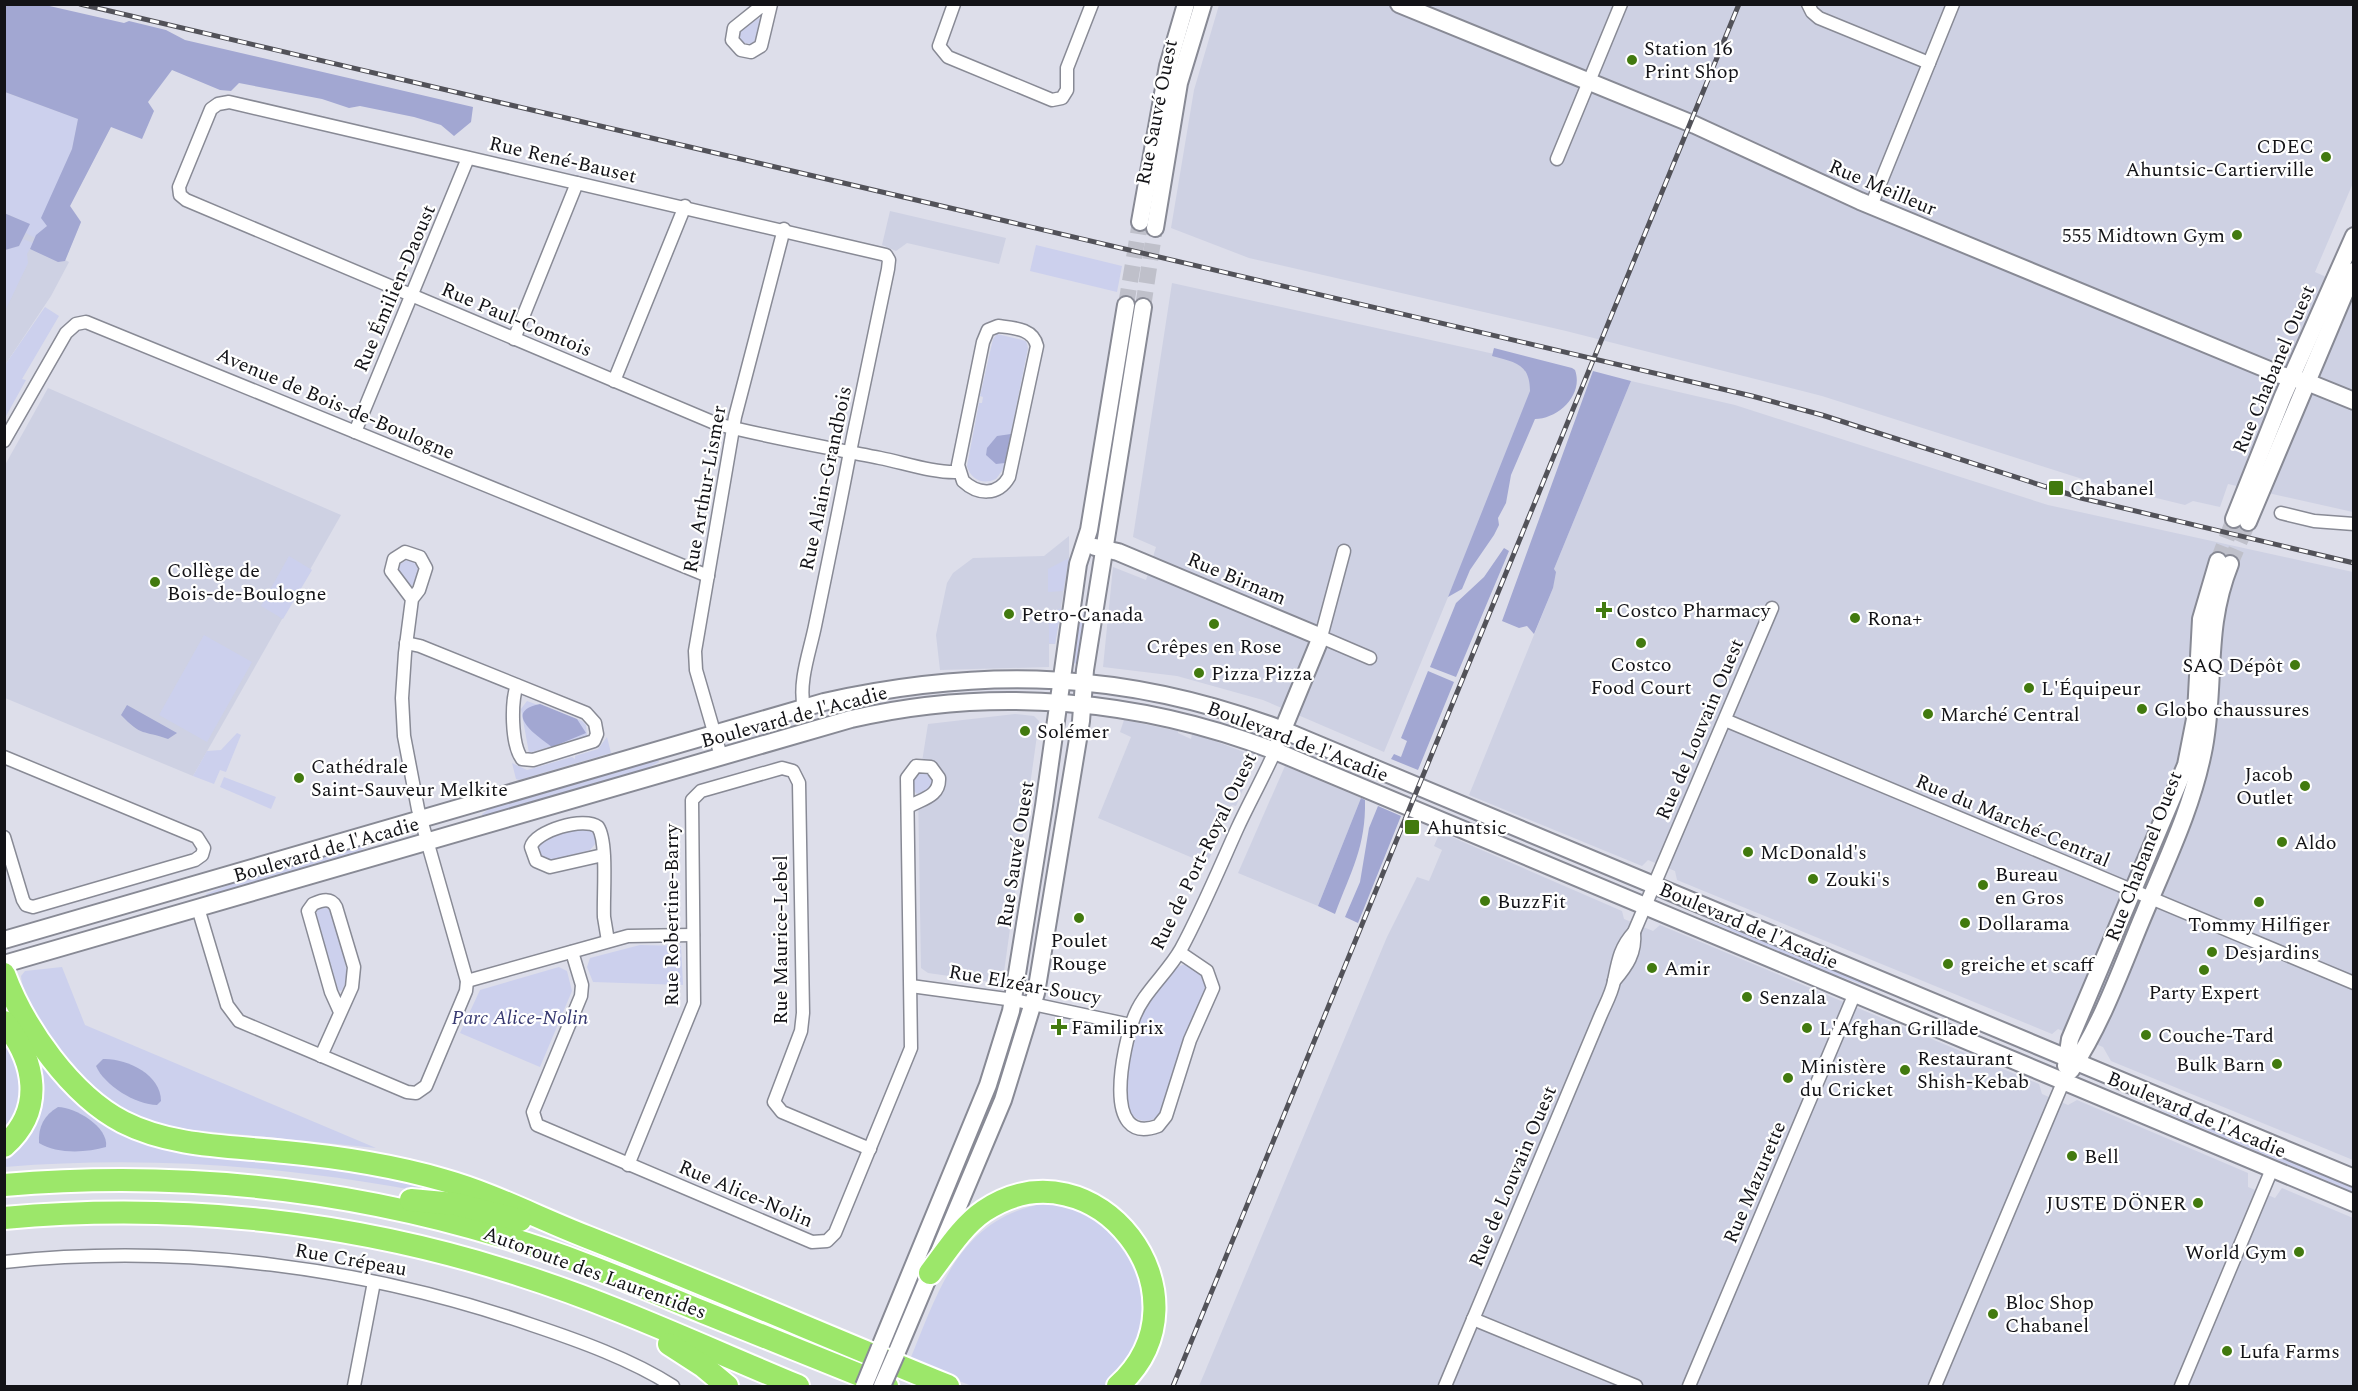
<svg xmlns="http://www.w3.org/2000/svg" width="2358" height="1391" viewBox="0 0 2358 1391" font-family="Spectral,serif">
  <rect width="100%" height="100%" fill="#dddeea"/>
  <g fill="#ced1e3">
    <polygon points="1219,5 2353,5 2353,183 2315,272 2353,289 2353,512 2228,484 2220,507 2193,501 2185,505 2095,483 1822,396 1566,331 1249,258 1171,228 1194,90"/>
    <polygon points="5,82 111,126 70,206 81,222 65,260 69,262 51,296 5,365"/>
    <polygon points="890,211 1006,238 999,264 907,243 896,251 882,245"/>
    <polygon points="1172,283 1544,365 1384,752 1263,700 1177,676 1103,667 1113,567 1146,580 1156,547 1133,537"/>
    <polygon points="1631,381 1735,405 2048,505 2353,572 2353,1160 2111,1061 2103,1047 2058,1029 2052,1034 1677,880 1675,871 1648,860 1642,866 1469,795 1553,588 1554,569"/>
    <polygon points="48,388 341,515 193,776 5,698 5,465"/>
    <polygon points="1069,536 1069,558 1055,644 1049,644 1049,667 940,670 936,635 947,583 953,573 973,558 1044,556"/>
    <polygon points="1015,714 1034,716 1039,721 1003,979 998,983 928,973 921,968 918,787 928,724"/>
    <polygon points="1124,720 1178,731 1178,733 1191,739 1192,734 1207,738 1257,757 1236,806 1232,805 1207,864 1098,818 1131,737 1120,732"/>
    <polygon points="1285,766 1361,798 1318,906 1238,873"/>
    <polygon points="1440,832 1622,911 1624,919 1653,931 1660,925 2039,1084 2042,1094 2068,1105 2077,1100 2248,1173 2248,1187 2275,1198 2282,1188 2353,1218 2353,1386 1199,1386 1387,937 1417,877 1429,881 1442,850 1434,846"/>
  </g>
  <g fill="#ccd0ed">
    <polygon points="759,18 761,21 757,39 751,44 744,43 739,38 739,31"/>
    <polygon points="4,92 78,119 72,149 42,218 47,226 35,238 26,233 29,224 5,213"/>
    <polygon points="23,239 33,243 27,254 28,263 5,311 5,250 19,246"/>
    <polygon points="1036,245 1122,266 1117,292 1030,271"/>
    <polygon points="45,307 59,316 22,379 26,380 5,418 5,365"/>
    <path d="M997,334l29,7 2,7 -24,120 -8,11c-13,6 -25,1 -29,-13l12,-63h3l1,-6 -3,-1 13,-57z"/>
    <polygon points="289,556 312,570 283,619 261,606"/>
    <polygon points="1069,558 1063,591 1048,592 1048,569"/>
    <polygon points="409,559 415,562 418,569 414,585 409,586 398,569 400,564"/>
    <polygon points="1061,608 1055,644 1049,643 1049,614"/>
    <polygon points="1078,614 1085,615 1077,664 1071,662"/>
    <polygon points="204,635 252,662 207,742 159,715"/>
    <polygon points="527,701 582,721 586,725 587,736 529,753 521,709"/>
    <polygon points="237,733 241,735 226,772 220,770 214,784 193,776 207,751 221,750"/>
    <polygon points="607,737 611,753 519,780 516,779 512,763 527,770 572,757 575,759 575,756 598,749"/>
    <polygon points="658,759 659,762 642,771 483,817 482,814 492,807"/>
    <polygon points="921,772 929,774 932,783 928,789 917,794 914,791 914,779"/>
    <polygon points="224,777 276,797 271,809 220,787"/>
    <path d="M583,828h5l8,7v8l-6,7 -41,11c-5,-1 -9,-3 -11,-9 -5,-16 34,-21 45,-24z"/>
    <polygon points="366,844 367,847 354,854 207,896 206,894 241,880"/>
    <path d="M325,907l5,3c5,18 26,67 11,81l-3,-1 -22,-75 1,-5z"/>
    <polygon points="1706,920 1746,932 1898,997 1830,973"/>
    <polygon points="640,945 681,946 683,985 593,982 587,967 590,958"/>
    <polygon points="2113,957 2112,973 2079,1039"/>
    <path d="M1186,964l18,11 4,13 -25,54 -21,71c-17,17 -36,4 -38,-17 -2,-13 10,-65 15,-78 6,-13 33,-53 47,-54z"/>
    <path d="M62,967l23,58 291,123 -211,-21c-57,-17 -99,-57 -127,-109 -7,-14 -16,-27 -17,-42l4,-5z"/>
    <polygon points="559,967 567,971 572,991 540,1067 460,1033 480,990"/>
    <polygon points="4,1033 19,1056 23,1099 4,1134"/>
    <path d="M45,1067l53,48 267,50 113,38c-159,-34 -311,-49 -473,-36v-14l31,-80z"/>
    <polygon points="2155,1108 2242,1140 2353,1187 2353,1192"/>
    <path d="M1041,1204l27,1 24,7 50,44 5,72 -40,58h-135l-63,-24c29,-69 48,-141 132,-158z"/>
  </g>
  <g fill="#a2a7d2">
    <polygon points="4,5 45,5 124,23 129,21 166,30 185,40 473,107 471,122 454,136 441,125 414,117 360,106 349,108 322,99 239,83 231,91 220,90 172,70 148,102 154,111 142,139 111,127 70,206 81,222 65,261 58,262 30,249 36,235 47,226 41,218 72,149 78,119 5,92"/>
    <polygon points="4,213 30,224 19,246 5,250"/>
    <path d="M1494,348l78,20 3,2c9,25 -17,49 -40,49l-24,56 -5,28 -8,15 1,7 -5,10 -24,35 -8,19 -14,8 82,-206c0,-27 -15,-29 -38,-35z"/>
    <polygon points="1593,371 1631,381 1554,569 1556,572 1553,588 1534,634 1527,626 1519,628 1502,621"/>
    <polygon points="1011,434 1005,463 996,464 986,455 987,448 997,436"/>
    <polygon points="1504,548 1509,551 1456,677 1430,667 1456,603 1484,577"/>
    <polygon points="1428,671 1454,682 1418,770 1391,759 1394,754 1401,757 1407,741 1401,738"/>
    <path d="M540,704l37,15 9,14 -34,14c-12,-9 -52,-35 -12,-43z"/>
    <path d="M127,705l50,28 -9,6c-25,-9 -26,-2 -47,-24z"/>
    <path d="M1361,798l4,2c1,47 -14,71 -30,114l-17,-8z"/>
    <polygon points="1378,806 1401,816 1358,923 1345,917 1360,882 1369,828"/>
    <path d="M103,1059c23,-1 58,15 58,42l-4,4c-21,0 -53,-20 -61,-39z"/>
    <path d="M58,1107c17,0 51,20 48,40 -20,6 -50,7 -67,-4 -1,-16 5,-28 19,-36z"/>
  </g>
  <g fill="none" stroke-linecap="round" stroke-linejoin="round">
    <g stroke="#bfc0ca" stroke-width="16" stroke-dasharray="16 8" stroke-linecap="butt">
      <polyline points="1126,305 1140,222"/>
      <polyline points="1143,307 1155,228"/>
      <polyline points="2218,561 2234,519"/>
      <polyline points="2230,564 2248,522"/>
    </g>
    <defs>
      <g id="street">
        <polyline points="764,4 734,28 732,40 741,50 751,52 761,46 771,4"/>
        <polyline points="954,4 939,46 948,57 1052,100 1062,98 1067,90 1067,68 1092,4"/>
        <polyline points="1808,4 1812,12 1819,18 1929,63"/>
        <polyline points="1557,159 1621,4"/>
        <polyline points="1871,206 1953,4"/>
        <path d="M998,326c15,2 35,2 39,20l-28,131c-11,19 -31,18 -46,4l-5,-16 25,-123 5,-12z"/>
        <polyline points="514,339 577,183"/>
        <polyline points="614,381 685,206"/>
        <polyline points="355,432 468,158"/>
        <polyline points="4,441 66,333 76,324 86,322 708,576"/>
        <polyline points="2281,513 2314,521 2354,524"/>
        <polyline points="1344,551 1321,637 1370,658"/>
        <path d="M406,643l14,3 166,67 9,10 2,11 -3,7 -61,19 -11,-1c-11,-15 -11,-57 -5,-74"/>
        <path d="M804,708c-6,-26 6,-57 11,-82 12,-58 24,-116 35,-174l3,-15 35,-168 1,-9 -3,-5 -657,-153 -11,2 -7,5 -32,78 1,8 6,5 531,224c54,14 109,23 163,34 25,5 53,15 78,14"/>
        <polyline points="1725,720 2354,983"/>
        <polyline points="721,756 696,670 695,651 735,417 784,229"/>
        <polyline points="4,757 197,837 204,848 202,855 195,860 33,907 26,905 23,900 4,837"/>
        <path d="M603,855l-53,12 -14,-6 -5,-14c4,-16 53,-31 67,-20 10,15 5,69 6,90l4,24"/>
        <polyline points="198,908 227,1005 239,1021 407,1092 416,1093 426,1086 466,991 467,981 418,809 404,736 402,698 405,653 412,599 419,590 426,568 420,557 405,552 394,559 391,571 412,599"/>
        <path d="M572,952l10,33 -1,11 -48,116 4,13 275,117 15,-1 8,-8 76,-185 -4,-270 9,-12 15,1 8,11c1,19 -18,21 -31,29"/>
        <path d="M1179,952l28,19 6,17 -23,52 -24,76 -8,10c-58,21 -34,-81 -25,-106 9,-27 34,-46 48,-71 21,-39 38,-80 56,-120 12,-26 26,-51 38,-78"/>
        <polyline points="467,981 628,936 693,935"/>
        <path d="M1614,981c13,-15 22,-28 20,-49"/>
        <polyline points="911,986 1014,1000 1131,1025"/>
        <path d="M321,1056l31,-69 2,-20 -18,-60c-5,-10 -14,-7 -23,-3l-5,7 23,81 9,20"/>
        <polyline points="628,1165 694,1003 692,800 701,791 782,768 793,771 799,783 803,1013 801,1031 774,1102 782,1112 870,1149"/>
        <path d="M4,1262c177,-19 360,5 528,63 48,16 98,34 141,61"/>
        <polyline points="1473,1319 1636,1386"/>
        <polyline points="354,1386 374,1282"/>
        <path d="M1445,1386l155,-369c5,-12 12,-24 14,-36 4,-20 6,-34 20,-49l138,-324"/>
        <polyline points="1689,1386 1855,993"/>
        <polyline points="1935,1386 2064,1080"/>
        <polyline points="2181,1386 2272,1169"/>
      </g>
      <g id="secondary">
        <polyline points="1399,4 1695,125 1860,201 2281,375 2307,382 2354,401"/>
        <polyline points="1140,222 1168,66 1186,4"/>
        <polyline points="1155,228 1179,83 1203,4"/>
        <polyline points="2234,519 2283,396 2354,236"/>
        <polyline points="2248,522 2354,271"/>
        <polyline points="1095,547 1118,552 1321,637 1279,739"/>
        <path d="M4,940l820,-238c162,-36 303,-31 459,28l1071,448"/>
        <path d="M4,964l847,-245c142,-33 289,-20 424,32l1079,452"/>
        <polyline points="2066,1066 2070,1039 2186,765 2196,714 2201,619 2218,561"/>
        <path d="M2071,1070c32,-48 51,-104 73,-156 23,-55 49,-108 60,-167 12,-66 0,-118 26,-183"/>
        <polyline points="880,1347 988,1085 1011,1011 1044,806 1078,564 1089,530 1126,305"/>
        <polyline points="896,1354 1003,1100 1036,993 1081,721 1085,670 1143,307"/>
      </g>
      <g id="highway">
        <path d="M4,974c20,54 67,121 119,148 49,25 107,24 162,30 53,5 106,13 158,28 50,14 95,38 144,57 121,48 241,100 361,149"/>
        <path d="M4,1022c32,39 41,88 0,124"/>
        <path d="M4,1185c167,-14 336,2 497,51 69,20 136,49 202,76 61,25 123,49 184,74"/>
        <polyline points="411,1200 455,1204 520,1220"/>
        <path d="M4,1218c174,-16 350,3 516,57 95,30 186,73 278,111"/>
        <path d="M930,1273c16,-21 32,-47 54,-62 111,-74 233,85 134,175"/>
        <polyline points="669,1344 703,1366 727,1386"/>
      </g>
    </defs>
    <use href="#street" stroke="#888a95" stroke-width="15"/>
    <use href="#secondary" stroke="#888a95" stroke-width="20"/>
    <use href="#highway" stroke="#fff" stroke-width="26"/>
    <use href="#street" stroke="#fff" stroke-width="12"/>
    <use href="#secondary" stroke="#fff" stroke-width="16"/>
    <use href="#highway" stroke="#9ce76a" stroke-width="22"/>
    <defs>
      <g id="rail">
        <polyline points="80,4 1752,396 1822,415 2081,498 2354,563"/>
        <polyline points="1173,1386 1739,4"/>
      </g>
    </defs>
    <use href="#rail" stroke="#525259" stroke-width="5"/>
    <use href="#rail" stroke="#fff" stroke-width="3" stroke-dasharray="9" stroke-linecap="butt"/>
    <defs>
      <g id="secondary-bridge">
        <polyline points="864,1386 880,1347"/>
        <polyline points="882,1386 896,1354"/>
      </g>
    </defs>
    <use href="#secondary-bridge" stroke="#888a95" stroke-width="20" stroke-linecap="butt"/>
    <use href="#secondary-bridge" stroke="#fff" stroke-width="16"/>
  </g>
  <g fill="#427a0f" stroke="#fff" stroke-width="2">
    <circle cx="1632" cy="60" r="6"/>
    <circle cx="2326" cy="157" r="6"/>
    <circle cx="2237" cy="235" r="6"/>
    <rect x="2048" y="480" width="16" height="16" rx="3"/>
    <circle cx="155" cy="582" r="6"/>
    <path d="M1601 601h6v6h6v6h-6v6h-6v-6h-6v-6h6z"/>
    <circle cx="1009" cy="614" r="6"/>
    <circle cx="1855" cy="618" r="6"/>
    <circle cx="1214" cy="624" r="6"/>
    <circle cx="1641" cy="643" r="6"/>
    <circle cx="2295" cy="665" r="6"/>
    <circle cx="1199" cy="673" r="6"/>
    <circle cx="2029" cy="688" r="6"/>
    <circle cx="2142" cy="709" r="6"/>
    <circle cx="1928" cy="714" r="6"/>
    <circle cx="1025" cy="731" r="6"/>
    <circle cx="299" cy="778" r="6"/>
    <circle cx="2305" cy="786" r="6"/>
    <rect x="1404" y="819" width="16" height="16" rx="3"/>
    <circle cx="2282" cy="842" r="6"/>
    <circle cx="1748" cy="852" r="6"/>
    <circle cx="1813" cy="879" r="6"/>
    <circle cx="1983" cy="885" r="6"/>
    <circle cx="1485" cy="901" r="6"/>
    <circle cx="2259" cy="902" r="6"/>
    <circle cx="1079" cy="918" r="6"/>
    <circle cx="1965" cy="923" r="6"/>
    <circle cx="2212" cy="952" r="6"/>
    <circle cx="1948" cy="964" r="6"/>
    <circle cx="1652" cy="968" r="6"/>
    <circle cx="2204" cy="970" r="6"/>
    <circle cx="1747" cy="997" r="6"/>
    <path d="M1056 1018h6v6h6v6h-6v6h-6v-6h-6v-6h6z"/>
    <circle cx="1807" cy="1028" r="6"/>
    <circle cx="2146" cy="1035" r="6"/>
    <circle cx="2277" cy="1064" r="6"/>
    <circle cx="1905" cy="1070" r="6"/>
    <circle cx="1788" cy="1078" r="6"/>
    <circle cx="2072" cy="1156" r="6"/>
    <circle cx="2198" cy="1203" r="6"/>
    <circle cx="2299" cy="1252" r="6"/>
    <circle cx="1993" cy="1314" r="6"/>
    <circle cx="2227" cy="1351" r="6"/>
  </g>
  <g text-anchor="middle" stroke-width="4.5" stroke-linejoin="round" paint-order="stroke">
    <g font-size="20" fill="#131317" stroke="#fff" text-anchor="start">
      <text x="1644" y="55">Station 16<tspan x="1644" dy="23">Print Shop</tspan></text>
      <text x="2314" y="153" text-anchor="end">CDEC<tspan x="2314" dy="23">Ahuntsic-Cartierville</tspan></text>
      <text x="2225" y="242" text-anchor="end">555 Midtown Gym</text>
      <text x="2070" y="495">Chabanel</text>
      <text x="167" y="577">Collège de<tspan x="167" dy="23">Bois-de-Boulogne</tspan></text>
      <text x="1616" y="617">Costco Pharmacy</text>
      <text x="1021" y="621">Petro-Canada</text>
      <text x="1867" y="625">Rona+</text>
      <text x="1214" y="653" text-anchor="middle">Crêpes en Rose</text>
      <text x="1641" y="671" text-anchor="middle">Costco<tspan x="1641" dy="23">Food Court</tspan></text>
      <text x="2283" y="672" text-anchor="end">SAQ Dépôt</text>
      <text x="1211" y="680">Pizza Pizza</text>
      <text x="2041" y="695">L'Équipeur</text>
      <text x="2154" y="716">Globo chaussures</text>
      <text x="1940" y="721">Marché Central</text>
      <text x="1037" y="738">Solémer</text>
      <text x="311" y="773">Cathédrale<tspan x="311" dy="23">Saint-Sauveur Melkite</tspan></text>
      <text x="2293" y="781" text-anchor="end">Jacob<tspan x="2293" dy="23">Outlet</tspan></text>
      <text x="1426" y="834">Ahuntsic</text>
      <text x="2294" y="849">Aldo</text>
      <text x="1760" y="859">McDonald's</text>
      <text x="1995" y="881">Bureau<tspan x="1995" dy="23">en Gros</tspan></text>
      <text x="1825" y="886">Zouki's</text>
      <text x="1497" y="908">BuzzFit</text>
      <text x="1977" y="930">Dollarama</text>
      <text x="2259" y="931" text-anchor="middle">Tommy Hilfiger</text>
      <text x="1079" y="947" text-anchor="middle">Poulet<tspan x="1079" dy="23">Rouge</tspan></text>
      <text x="2224" y="959">Desjardins</text>
      <text x="1960" y="971">greiche et scaff</text>
      <text x="1664" y="975">Amir</text>
      <text x="2204" y="999" text-anchor="middle">Party Expert</text>
      <text x="1759" y="1004">Senzala</text>
      <text x="1071" y="1034">Familiprix</text>
      <text x="1819" y="1035">L'Afghan Grillade</text>
      <text x="2158" y="1042">Couche-Tard</text>
      <text x="1917" y="1065">Restaurant<tspan x="1917" dy="23">Shish-Kebab</tspan></text>
      <text x="2265" y="1071" text-anchor="end">Bulk Barn</text>
      <text x="1800" y="1073">Ministère<tspan x="1800" dy="23">du Cricket</tspan></text>
      <text x="2084" y="1163">Bell</text>
      <text x="2186" y="1210" text-anchor="end">JUSTE DÖNER</text>
      <text x="2287" y="1259" text-anchor="end">World Gym</text>
      <text x="2005" y="1309">Bloc Shop<tspan x="2005" dy="23">Chabanel</tspan></text>
      <text x="2239" y="1358">Lufa Farms</text>
    </g>
    <g font-size="20" fill="#131317" stroke="#fff">
      <text transform="translate(1156 112) rotate(-79)" y="7">Rue Sauvé Ouest</text>
      <text transform="translate(563 159) rotate(13)" y="7">Rue René-Bauset</text>
      <text transform="translate(1883 187) rotate(23)" y="7">Rue Meilleur</text>
      <text transform="translate(394 288) rotate(-67)" y="7">Rue Émilien-Daoust</text>
      <text transform="translate(517 319) rotate(23)" y="7">Rue Paul-Comtois</text>
      <text transform="translate(2273 369) rotate(-67)" y="7">Rue Chabanel Ouest</text>
      <text transform="translate(336 403) rotate(23)" y="7">Avenue de Bois-de-Boulogne</text>
      <text transform="translate(825 478) rotate(-78)" y="7">Rue Alain-Grandbois</text>
      <text transform="translate(704 489) rotate(-80)" y="7">Rue Arthur-Lismer</text>
      <text transform="translate(1237 578) rotate(23)" y="7">Rue Birnam</text>
      <text transform="translate(794 716) rotate(-15)" y="7">Boulevard de l'Acadie</text>
      <text transform="translate(1699 729) rotate(-67)" y="7">Rue de Louvain Ouest</text>
      <text transform="translate(1298 741) rotate(21)" y="7">Boulevard de l'Acadie</text>
      <text transform="translate(2013 820) rotate(23)" y="7">Rue du Marché-Central</text>
      <text transform="translate(326 849) rotate(-16)" y="7">Boulevard de l'Acadie</text>
      <text transform="translate(1203 851) rotate(-64)" y="7">Rue de Port-Royal Ouest</text>
      <text transform="translate(1015 854) rotate(-81)" y="7">Rue Sauvé Ouest</text>
      <text transform="translate(2143 856) rotate(-69)" y="7">Rue Chabanel Ouest</text>
      <text transform="translate(671 915) rotate(-90)" y="7">Rue Robertine-Barry</text>
      <text transform="translate(1749 925) rotate(23)" y="7">Boulevard de l'Acadie</text>
      <text transform="translate(780 940) rotate(-90)" y="7">Rue Maurice-Lebel</text>
      <text transform="translate(1025 984) rotate(10)" y="7">Rue Elzéar-Soucy</text>
      <text transform="translate(2197 1114) rotate(23)" y="7">Boulevard de l'Acadie</text>
      <text transform="translate(1512 1176) rotate(-67)" y="7">Rue de Louvain Ouest</text>
      <text transform="translate(1754 1182) rotate(-67)" y="7">Rue Mazurette</text>
      <text transform="translate(746 1193) rotate(23)" y="7">Rue Alice-Nolin</text>
      <text transform="translate(351 1259) rotate(10)" y="7">Rue Crépeau</text>
      <text transform="translate(595 1272) rotate(20)" y="7">Autoroute des Laurentides</text>
    </g>
    <g font-size="20" font-style="italic" fill="#373971" stroke="#fff">
      <text x="520" y="1024">Parc Alice-Nolin</text>
    </g>
  </g>
  <rect width="2358" height="1391" fill="none" stroke="#131317" stroke-width="12"/>
</svg>
